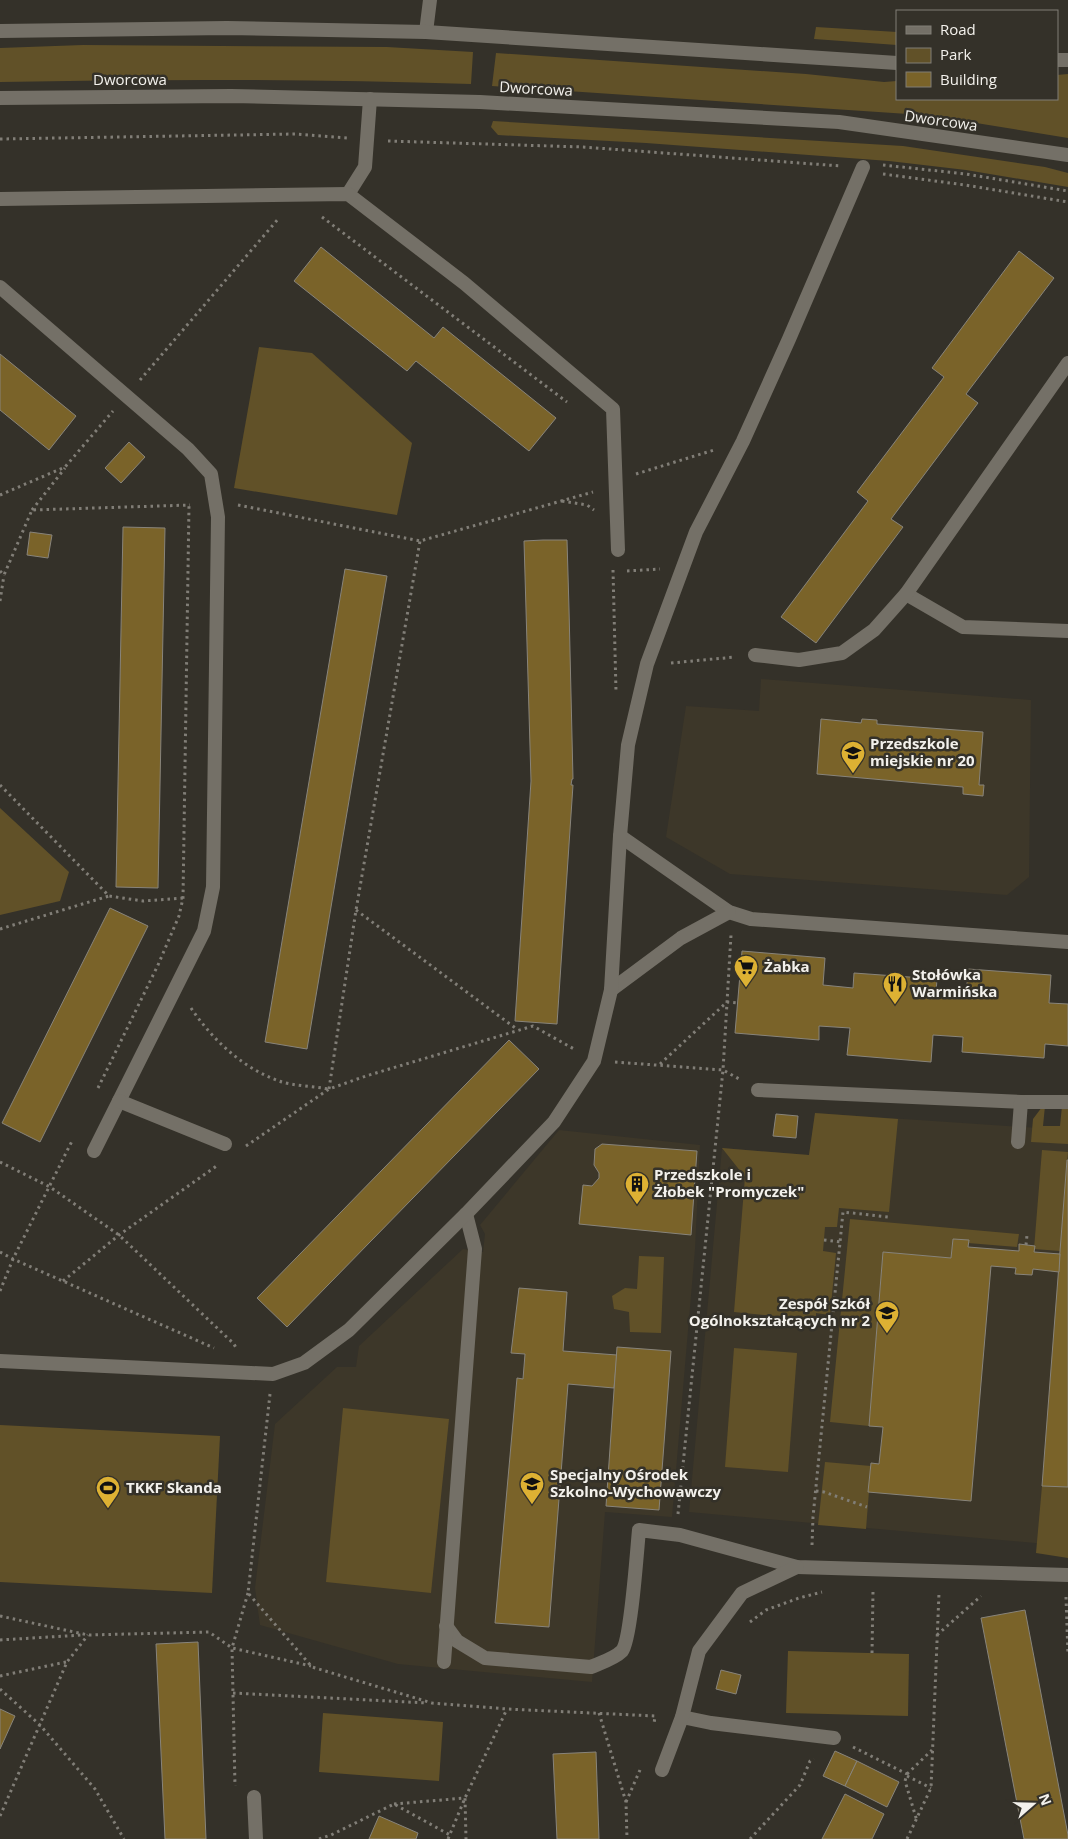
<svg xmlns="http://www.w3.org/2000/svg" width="1068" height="1839" viewBox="0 0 1068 1839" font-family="'Open Sans',sans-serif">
  <rect width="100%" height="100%" fill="#343129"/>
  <g fill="#3d3729">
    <polygon points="761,679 1031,700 1029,877 1007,895 730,874 666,837 686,706 759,711"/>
    <polygon points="815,1113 1068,1130 1068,1546 689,1512 722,1148 809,1155"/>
    <polygon points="559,1130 700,1145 695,1249 672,1517 605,1512 592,1682 398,1664 260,1625 255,1588 275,1424 337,1367 356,1367 359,1346 463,1249 483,1252 485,1234 480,1225"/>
  </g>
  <g fill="#615128">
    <polygon points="816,27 897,32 897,45 814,39"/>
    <path d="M83,45l304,2 86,5 -2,32c-157,-5 -314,-5 -471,-2v-34z"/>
    <polygon points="496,53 806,74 884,82 897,81 897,99 1057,99 1057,75 1068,74 1068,138 939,117 908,114 492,86"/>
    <polygon points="493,121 903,146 1045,167 1068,173 1068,187 966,170 889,161 646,143 498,135 491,127"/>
    <polygon points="259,347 312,353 412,443 397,515 234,488"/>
    <polygon points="0,808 69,872 60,901 0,915"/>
    <polygon points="1045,1106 1043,1126 1060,1126 1062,1106 1068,1108 1068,1144 1031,1142 1033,1119 1042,1107"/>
    <polygon points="815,1113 898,1119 889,1212 839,1208 837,1227 825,1227 823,1251 836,1253 830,1315 816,1313 816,1320 734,1312 745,1177 722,1148 809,1155"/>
    <polygon points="1042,1150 1068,1152 1060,1251 1034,1249"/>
    <polygon points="850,1219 1019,1234 1017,1247 968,1243 968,1240 953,1239 951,1258 883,1252 869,1426 830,1422"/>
    <polygon points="639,1256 664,1257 661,1333 630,1332 629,1312 614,1309 612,1296 625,1288 637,1289"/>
    <polygon points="734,1348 797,1353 788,1472 725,1467"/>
    <polygon points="343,1408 449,1419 431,1593 326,1582"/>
    <polygon points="0,1425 220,1436 212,1593 0,1582"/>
    <polygon points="825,1462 871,1466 866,1529 818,1525"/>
    <polygon points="1042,1486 1068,1487 1068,1558 1036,1553"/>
    <polygon points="788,1651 909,1654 908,1716 786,1713"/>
    <polygon points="323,1713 443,1722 439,1781 319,1772"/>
  </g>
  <g fill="#7a6329" stroke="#88847b">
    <polygon points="321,247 434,338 443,327 556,418 529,451 416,361 407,371 294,281"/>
    <polygon points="1019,251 1054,278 966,394 978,403 891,519 903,527 816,643 781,617 868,501 857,492 944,377 932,368"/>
    <polygon points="0,354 76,416 49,450 0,410"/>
    <polygon points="129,442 145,457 121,483 105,468"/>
    <polygon points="123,527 165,528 158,888 116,887"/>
    <polygon points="30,532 52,535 48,558 27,555"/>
    <polygon points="543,540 567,540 569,609 573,779 572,779 571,785 573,785 557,1024 515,1021 531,781 524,541"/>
    <polygon points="345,569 387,576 307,1049 265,1042"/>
    <polygon points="821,719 861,723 862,719 877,720 877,724 983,732 979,785 984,785 983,796 963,794 963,787 817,774"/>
    <polygon points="110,908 148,926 40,1142 2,1123"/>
    <polygon points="742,951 825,958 823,985 853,988 854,973 937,979 936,993 966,996 968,969 1051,975 1049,1003 1068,1004 1068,1046 1045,1044 1044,1058 962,1052 963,1037 933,1035 931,1062 847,1055 850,1028 819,1026 819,1040 735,1033"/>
    <polygon points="509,1040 539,1069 287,1327 257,1298"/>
    <polygon points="776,1114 798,1116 796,1138 773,1136"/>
    <polygon points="602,1144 697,1151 691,1235 579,1224 583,1185 592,1186 599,1178 599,1173 594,1165 595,1149"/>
    <polygon points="1067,1160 1068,1160 1068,1487 1042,1486"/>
    <polygon points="953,1239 969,1240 968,1247 1019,1251 1019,1244 1035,1246 1034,1252 1060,1254 1059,1272 1033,1269 1032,1275 1015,1274 1016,1268 991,1266 971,1501 868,1492 871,1463 879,1464 883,1427 869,1426 883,1252 951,1258"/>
    <polygon points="519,1288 567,1292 563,1351 617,1355 614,1388 568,1384 549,1627 495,1623 517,1378 523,1379 525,1354 511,1353"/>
    <polygon points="617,1347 671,1351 659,1510 606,1506"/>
    <polygon points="1025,1610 1068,1835 1068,1839 1024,1839 981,1618"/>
    <polygon points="198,1642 206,1839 165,1839 156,1644"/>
    <polygon points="721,1670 741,1675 736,1694 716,1689"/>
    <polygon points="0,1709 15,1716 0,1749"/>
    <polygon points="835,1751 857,1761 845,1786 823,1776"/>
    <polygon points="596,1752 599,1839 557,1839 553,1754"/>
    <polygon points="857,1761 899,1782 887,1807 845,1786"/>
    <polygon points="845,1794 884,1814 872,1839 822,1839"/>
    <polygon points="379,1816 418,1833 416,1839 369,1839"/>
  </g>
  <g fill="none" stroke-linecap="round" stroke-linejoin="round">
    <g stroke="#817e77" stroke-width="3" stroke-dasharray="2.5 4" stroke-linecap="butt">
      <polyline points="0,139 295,134 347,138"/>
      <polyline points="388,141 583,147 841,166"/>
      <polyline points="883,165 966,174 1068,191"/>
      <polyline points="883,174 965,185 1068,202"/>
      <polyline points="322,217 567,402"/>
      <polyline points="140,380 279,218"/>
      <polyline points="636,474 714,450"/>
      <polyline points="0,495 65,467 113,411"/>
      <polyline points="562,501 587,505 594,510"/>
      <polyline points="238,505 420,541 593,492"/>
      <polyline points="32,510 65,468"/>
      <polyline points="613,570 616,692"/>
      <polyline points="0,571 4,575 32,510 190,505"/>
      <polyline points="627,571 660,569"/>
      <polyline points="0,601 4,575"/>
      <polyline points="671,663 735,657"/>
      <polyline points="0,785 109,896 143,901 183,898"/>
      <polyline points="356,910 518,1030"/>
      <polyline points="0,929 109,896"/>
      <path d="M191,1008c21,31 51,60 88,73 14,5 33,5 49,8"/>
      <polyline points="615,1062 723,1070 741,1080"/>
      <polyline points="660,1064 727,1002 738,1003"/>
      <polyline points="98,1088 158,965 179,916 183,898 189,505"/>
      <polyline points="329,1089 356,910 420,541"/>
      <polyline points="246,1146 329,1089 366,1076 533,1026 574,1049"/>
      <polyline points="0,1162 50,1187 119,1235 234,1344 237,1350"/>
      <polyline points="824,1240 841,1242"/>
      <polyline points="1026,1245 1027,1235"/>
      <polyline points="0,1252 13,1259 214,1348"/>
      <polyline points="63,1281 119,1235 218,1165"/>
      <polyline points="0,1291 13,1259 72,1141"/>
      <polyline points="816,1320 833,1322"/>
      <polyline points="270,1394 248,1593 312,1667 432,1703 507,1709 655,1716 654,1724"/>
      <polyline points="816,1491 824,1492 867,1507"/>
      <polyline points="678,1514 723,1070 731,935"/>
      <polyline points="812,1545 813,1517 843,1212 888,1217"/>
      <polyline points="248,1593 232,1648 311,1666"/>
      <polyline points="1066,1597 1068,1655"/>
      <polyline points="0,1616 88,1635 209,1632 232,1648 235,1786"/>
      <polyline points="750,1622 766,1610 799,1598 822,1592"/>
      <polyline points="937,1635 981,1596"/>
      <polyline points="0,1640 82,1635"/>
      <polyline points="872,1653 873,1591"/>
      <polyline points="0,1676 66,1662"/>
      <polyline points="0,1689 40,1725 95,1789 124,1839"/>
      <polyline points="233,1693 427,1703"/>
      <polyline points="599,1713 626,1802 627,1839"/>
      <polyline points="853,1747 907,1774 905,1781 917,1821"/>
      <polyline points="907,1774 932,1750"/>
      <polyline points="907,1776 931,1788"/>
      <polyline points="626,1802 640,1770"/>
      <polyline points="394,1804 465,1798 466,1839"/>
      <polyline points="0,1816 67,1662 88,1635"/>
      <polyline points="319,1839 331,1835 394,1804 450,1835"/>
      <polyline points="448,1839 465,1798 507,1709"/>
      <polyline points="750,1839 800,1785 810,1761 814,1759"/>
      <polyline points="907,1839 931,1788 939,1593"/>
    </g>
    <g stroke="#747067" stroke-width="14">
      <polyline points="348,194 365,167 370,99"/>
      <polyline points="0,199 348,194 464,283 613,409 618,550"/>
      <polyline points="0,287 188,449 211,474 218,517 213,887 204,931 94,1151"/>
      <polyline points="906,594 963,627 1068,631"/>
      <polyline points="755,655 799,660 842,653 874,630 906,594 1068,363"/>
      <polyline points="620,836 729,912 751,919 1068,942"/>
      <polyline points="611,990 681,938 729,912"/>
      <polyline points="758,1090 1021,1102 1068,1102"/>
      <polyline points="119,1101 225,1144"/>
      <polyline points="1018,1142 1021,1102"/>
      <path d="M446,1626l11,15 28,17 106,9c9,-4 23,-8 31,-16 9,-11 15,-101 17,-121l41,5 117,32 271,8"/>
      <polyline points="444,1662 475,1249 466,1214"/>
      <polyline points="682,1717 711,1723 834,1738"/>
      <polyline points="662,1770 682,1717 699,1651 742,1593 797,1567"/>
      <polyline points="254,1797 256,1839"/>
    </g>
    <polyline stroke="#747067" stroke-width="14" points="0,1361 273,1374 304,1363 349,1330 466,1214 554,1122 594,1061 611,990 620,836 628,745 647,664 696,532 743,441 789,339 863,167"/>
    <polyline stroke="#747067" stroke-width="14" points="426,32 430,0"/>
    <g stroke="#747067" stroke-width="14">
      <polyline points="0,31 227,28 426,32 897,63"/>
      <polyline points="1057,60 1068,60"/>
      <polyline points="0,98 231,96 480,102 839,122 1068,155"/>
    </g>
  </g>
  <defs>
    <symbol id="school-pin" viewBox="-11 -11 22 30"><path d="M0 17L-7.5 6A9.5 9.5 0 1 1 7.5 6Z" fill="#ddb133" stroke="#343129"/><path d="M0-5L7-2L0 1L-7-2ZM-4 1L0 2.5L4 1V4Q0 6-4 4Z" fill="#111"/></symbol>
    <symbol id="supermarket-pin" viewBox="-11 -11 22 30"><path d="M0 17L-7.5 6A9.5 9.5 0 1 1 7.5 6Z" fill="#ddb133" stroke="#343129"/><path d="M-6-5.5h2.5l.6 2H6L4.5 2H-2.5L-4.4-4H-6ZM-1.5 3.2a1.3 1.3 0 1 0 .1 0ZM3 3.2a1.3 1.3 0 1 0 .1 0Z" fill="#111"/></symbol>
    <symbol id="restaurant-pin" viewBox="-11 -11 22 30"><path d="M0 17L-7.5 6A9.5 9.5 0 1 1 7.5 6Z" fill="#ddb133" stroke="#343129"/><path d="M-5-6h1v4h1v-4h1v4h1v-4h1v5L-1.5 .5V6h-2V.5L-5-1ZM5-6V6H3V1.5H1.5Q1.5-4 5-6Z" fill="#111"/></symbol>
    <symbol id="building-pin" viewBox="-11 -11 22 30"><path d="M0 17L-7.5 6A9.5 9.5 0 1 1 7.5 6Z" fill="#ddb133" stroke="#343129"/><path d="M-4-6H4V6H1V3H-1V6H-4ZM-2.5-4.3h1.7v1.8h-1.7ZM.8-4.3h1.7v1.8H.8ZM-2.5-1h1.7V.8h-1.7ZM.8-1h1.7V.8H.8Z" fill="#111"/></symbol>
    <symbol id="stadium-pin" viewBox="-11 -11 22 30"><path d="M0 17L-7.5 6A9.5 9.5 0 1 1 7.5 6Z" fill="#ddb133" stroke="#343129"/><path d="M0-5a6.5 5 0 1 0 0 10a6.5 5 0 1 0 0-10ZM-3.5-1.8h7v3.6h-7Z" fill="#111"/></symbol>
  </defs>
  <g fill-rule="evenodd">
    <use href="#school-pin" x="839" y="739" width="28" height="38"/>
    <use href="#supermarket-pin" x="732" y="953" width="28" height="38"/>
    <use href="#restaurant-pin" x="881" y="970" width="28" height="38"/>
    <use href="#building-pin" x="623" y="1170" width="28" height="38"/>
    <use href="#school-pin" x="873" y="1299" width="28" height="38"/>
    <use href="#school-pin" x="518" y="1470" width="28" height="38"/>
    <use href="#stadium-pin" x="94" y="1474" width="28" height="38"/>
  </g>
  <g text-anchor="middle" stroke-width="5" stroke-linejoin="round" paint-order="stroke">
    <g font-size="15" fill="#f3f1ec" stroke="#343129">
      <text x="130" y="85">Dworcowa</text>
      <text transform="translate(536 89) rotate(3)" y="5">Dworcowa</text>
      <text transform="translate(941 121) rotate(8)" y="5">Dworcowa</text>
    </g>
    <g font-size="15" font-weight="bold" fill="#f3f1ec" stroke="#343129" text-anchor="start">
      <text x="870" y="749">Przedszkole<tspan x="870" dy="17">miejskie nr 20</tspan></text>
      <text x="764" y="972">Żabka</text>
      <text x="912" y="980">Stołówka<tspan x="912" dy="17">Warmińska</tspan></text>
      <text x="654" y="1180">Przedszkole i<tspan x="654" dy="17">Żłobek "Promyczek"</tspan></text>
      <text x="870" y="1309" text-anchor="end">Zespół Szkół<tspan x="870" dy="17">Ogólnokształcących nr 2</tspan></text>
      <text x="550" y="1480">Specjalny Ośrodek<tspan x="550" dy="17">Szkolno-Wychowawczy</tspan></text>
      <text x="126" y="1493">TKKF Skanda</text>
    </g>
  </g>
  <rect x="896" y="10" width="162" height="90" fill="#343129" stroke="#807e77"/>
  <rect x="906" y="26" width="25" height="8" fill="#747067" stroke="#807e77"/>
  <text x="940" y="35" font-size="15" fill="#f3f1ec">Road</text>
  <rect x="906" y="48" width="25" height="15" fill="#615128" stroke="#807e77"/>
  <text x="940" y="60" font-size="15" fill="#f3f1ec">Park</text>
  <rect x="906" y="72" width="25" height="15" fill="#7a6329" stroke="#807e77"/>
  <text x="940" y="85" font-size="15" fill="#f3f1ec">Building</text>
  <g transform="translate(1033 1804) rotate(70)" stroke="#343129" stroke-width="4" paint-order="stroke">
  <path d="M0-4L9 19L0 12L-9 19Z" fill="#f3f1ec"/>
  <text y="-8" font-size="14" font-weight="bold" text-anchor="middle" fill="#f3f1ec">N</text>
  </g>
</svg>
